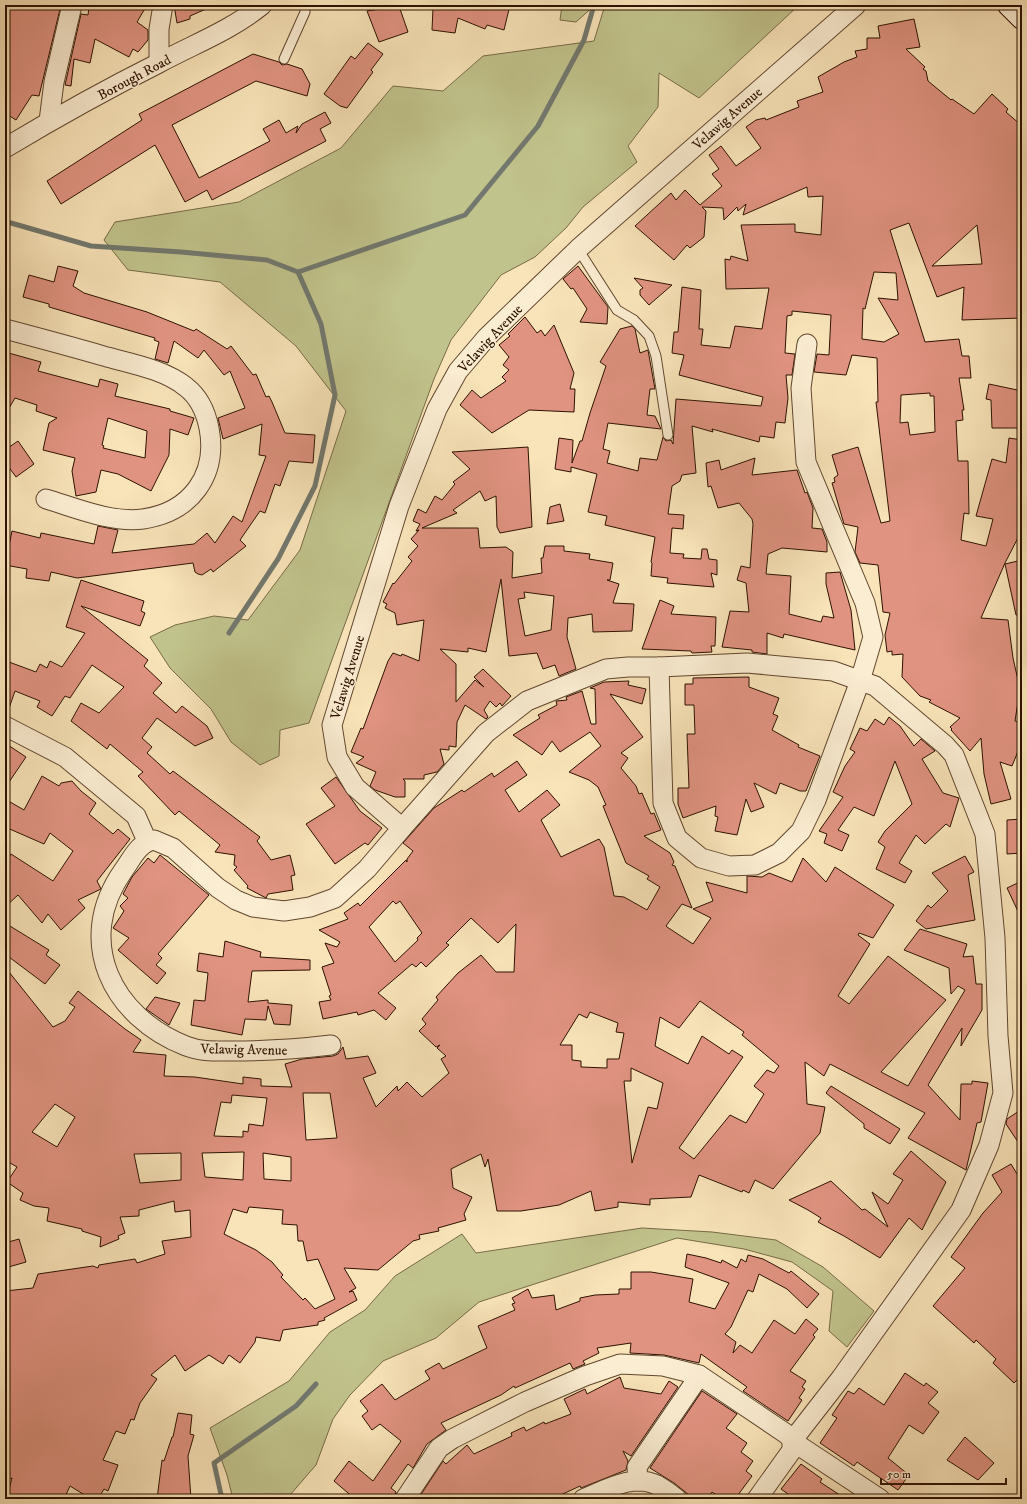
<svg xmlns="http://www.w3.org/2000/svg" width="1027" height="1504" viewBox="0 0 1027 1504" font-family="'IM FELL DW Pica',serif">
  <rect width="100%" height="100%" fill="#f9e4b9"/>
  <filter id="stains"><feTurbulence type="fractalNoise" baseFrequency=".005" numOctaves="4"/><feColorMatrix values="0 0 0 0 .2 0 0 0 0 .09 0 0 0 0 .02 0 0 0 .5 -.17"/></filter>
  <radialGradient id="worn" r=".72"><stop offset=".6" stop-color="#630" stop-opacity="0"/><stop offset="1" stop-color="#630" stop-opacity=".3"/></radialGradient>
  <g fill="#c1c38c" stroke="#776a46">
    <polygon points="562,5 595,5 576,22 560,20"/>
    <polygon points="605,5 799,5 699,98 659,73 658,107 628,146 637,162 583,207 566,228 535,257 501,275 451,340 434,379 309,723 280,730 279,756 260,765 231,742 211,709 170,668 150,637 175,625 214,616 248,620 300,550 346,411 296,346 220,282 128,270 104,240 115,222 239,202 341,148 393,86 443,91 483,56 594,41"/>
    <polygon points="642,1228 712,1232 776,1240 823,1267 874,1311 847,1347 829,1331 833,1291 792,1262 744,1249 677,1238 479,1302 436,1338 383,1361 350,1395 333,1419 316,1465 290,1495 282,1499 233,1499 227,1475 210,1428 289,1381 330,1332 365,1310 395,1276 462,1234 476,1253"/>
  </g>
  <g fill="none" stroke-linecap="round" stroke-linejoin="round">
    <g stroke="#72786e" stroke-width="5">
      <polyline points="11,223 91,246 181,252 267,260 298,272"/>
      <polyline points="229,633 278,559 315,486 335,395 321,324 298,272 465,215 538,126 584,40 594,5"/>
      <polyline points="222,1499 214,1463 296,1406 316,1384"/>
    </g>
  </g>
  <g fill="#e09381" stroke="#2d1100" fill-rule="evenodd">
    <polygon points="5,5 59,5 58,9 60,9 39,96 32,95 16,120 5,113"/>
    <polygon points="103,5 147,5 137,22 148,30 148,40 138,52 133,49 129,57 95,39 90,63 74,59 71,86 65,85 81,14 88,15 89,7 103,8"/>
    <polygon points="174,5 215,5 190,16 190,19 177,23"/>
    <polygon points="428,5 510,5 504,30 487,25 485,29 458,18 455,33 432,30 433,8"/>
    <polygon points="399,6 408,32 379,42 367,11"/>
    <path d="M914,19l6,28 -14,2 19,18 -2,2 3,2 2,10 23,19 1,-1 22,15 18,-20 16,15 -2,3 16,14v192l-60,2 2,-33 -27,10 -28,-74 -19,7 35,112 34,-3 3,17h7l2,22h-12l5,32h-2l1,10 -7,1 2,40h10l1,53 -5,-1 -3,27 25,6 7,-27 -17,-3 16,-57 14,4 3,-25 13,2v90l-17,33 -24,55 27,2 5,38 7,31 -5,32 7,2v27l-3,-1 -7,17 -12,-4 11,37 -20,5 -7,-30 -3,-36 -11,13 -19,-21 1,-1 -2,-2 10,-9 -31,-16 2,-2 -11,-4 -18,-19 1,-23 -11,1v-4l-5,1 -2,-17 5,-22 -7,-1 -5,-47 -18,-2 -5,-11 3,-25 -14,-3 -12,-41 3,-1 -1,-4 4,-3 -6,-20 26,-8 23,76 9,-2 -14,-119h2l-1,-44 -25,-3 -6,20 -32,-3 3,-18 12,1 2,-40 -39,-4v4l-5,1 -2,37 10,1 -3,21h-6l2,23 -3,25 -9,-1 -2,16 -14,-2 -1,6 -47,-13 1,3 -21,-6 4,47 -14,2 -2,6 -8,5 -4,28 16,1 -1,14 -11,-1 -2,25 14,1 -1,4 18,1 1,-10h5l2,10 8,1v15l-6,-2 3,14 -47,-4 1,-5 -17,-2 1,-13 -1,-1 4,-25 -50,-12 2,-9 -19,-4 9,-38 -26,-7v5l-16,-3 4,-31 14,2 -1,23 8,-22h2l8,-28 16,-47 -6,-4 20,-33 12,-3 3,3 5,24 8,-3 7,39h-5l-3,26 8,1 6,13 -53,-6 -5,26 7,2 -3,12 31,8 2,-13 17,2 6,-23 3,4 5,-1 2,4 3,-45 85,7 2,-9 -84,-22 5,-20 -12,-2 2,-21h4l4,-45 19,3 -2,39h4l-2,16 29,3 5,-22 27,3 7,-41 -43,1 -1,-30 5,1 1,-4 17,5 -7,-36 54,-1v8l26,3 2,-39 -15,1 -1,-10 -64,28 3,-11 -8,7 -1,-4 -13,13 -1,-12 -21,-1 4,4 -2,26 -14,11 -3,-3 -13,15 -39,-34 36,-33 5,7 9,-10 15,15 22,-19 -10,-12 7,-5 -10,-14 12,-9 15,20 25,-18 -15,-21 10,-7 9,-2 1,2 33,-13 -2,-6 26,-9 -5,-15 26,-15 13,-5 -2,-6 12,-2v-11h13l-2,-12zM977,225l5,39 -50,2zM874,272l22,1 2,27 -20,-2 21,36 -15,8 -22,-3 1,-31 2,1zM930,393v3h4l1,36 -25,3 -2,-13 -8,1 1,-28z"/>
    <polygon points="368,43 383,54 371,70 373,72 347,108 340,106 324,94 351,56 355,59"/>
    <polygon points="253,54 279,62 282,65 287,64 302,69 310,84 307,96 256,81 172,125 199,178 270,141 263,129 279,120 286,133 298,126 296,133 302,124 325,112 331,123 320,129 326,141 212,200 207,190 185,202 155,145 61,204 47,181 142,120 139,114"/>
    <polygon points="58,266 78,271 73,286 84,293 147,312 194,331 196,329 227,349 231,346 253,375 256,374 266,397 269,396 272,402 285,433 315,435 313,463 289,461 280,486 275,484 265,513 260,511 240,540 246,546 213,572 211,569 202,575 198,574 195,572 193,563 77,578 51,572 49,581 26,578 27,569 5,565 12,531 40,538 41,533 94,544 98,526 118,530 112,553 194,544 207,533 215,543 233,516 242,522 266,456 259,455 262,424 223,439 218,418 245,408 230,371 224,375 204,350 198,358 174,341 168,363 155,359 159,342 154,340 155,338 49,307 49,304 23,297 29,275 54,282"/>
    <polygon points="578,266 608,307 607,324 580,322 587,309 573,288 571,289 563,279"/>
    <polygon points="634,278 672,285 649,305 640,295 640,290 643,288"/>
    <polygon points="525,317 537,333 541,330 545,336 554,325 574,373 570,389 575,389 574,412 529,410 492,433 460,405 472,390 481,398 506,381 502,377 509,370 503,365 509,357 499,345 510,336 508,334"/>
    <path d="M5,352l36,10 -3,9 60,16 2,-8 18,5 -3,12 55,13v2l24,7 -6,17 -18,-6 -1,26 -18,36 -33,-17 -17,-4 -5,22 -20,4 -4,-25 3,-13 -32,-8 6,-27 8,-5 -21,-7 1,-6 -22,-7 -10,17zM108,418l39,13 -2,27 -42,-10 1,-2 -2,-1z"/>
    <polygon points="989,384 1022,391 1019,428 992,428 991,400 986,399"/>
    <polygon points="18,441 34,464 16,477 5,462 5,450"/>
    <path d="M528,447l4,80 -32,6 -3,-6 -1,-31 -11,5 -5,-10 -27,19 4,3 -35,15h56l2,20 26,-1 7,5 -1,26 30,-5 -1,-15h2l2,-12h19v5l26,3 -1,5 24,4 -3,17h-3l12,4 -6,19 21,1 -2,27 -39,1 -1,-18 -24,4 -1,19 9,32 -17,7 -4,-11 -12,4 -6,-16 -28,3 -8,-77 -15,73 -18,-4v4l-28,-3 16,15v38l19,-22 9,7 -10,-10 9,-8 28,27 -9,10 -2,-3 -4,4 -6,-6 -6,9 4,7 -2,2 -21,-14 -8,17 -1,25 -7,-1v4l-9,-1 4,15 -7,8 -13,3v4h-21l2,2v16h-10l-20,-7 -5,-4 6,-14 -20,-9 8,-6 -13,-5 10,-24 2,1 25,-68 5,-8 8,3 1,-2 17,7 5,-41 -27,5 -2,-12 -10,-5 2,-4 -4,-2 10,-19 1,1 18,-23 -4,-4 10,-11 -7,-7 8,-9 -3,1 4,-7 -7,-3 5,-12 8,4 9,-17 7,4 13,-16 -2,-2 17,-13 -18,-17zM524,592l30,4 -3,34 -26,6 -7,-37 7,-1z"/>
    <polygon points="755,458 752,475 797,470 805,493 807,492 813,508 812,528 822,529 827,542 827,552 782,548 768,554 766,574 791,576 789,614 821,622 823,616 834,618 826,584 826,573 840,572 851,610 855,650 784,634 783,638 767,633 767,654 752,652 752,650 722,647 730,611 749,612 746,583 737,580 741,566 750,568 753,524 752,519 739,503 718,508 711,486 708,487 706,463 719,460 721,470"/>
    <polygon points="560,504 564,521 547,524 550,507"/>
    <polygon points="1022,560 1022,615 1016,615 1005,564"/>
    <polygon points="81,580 144,601 141,611 145,613 140,626 81,606 148,660 144,666 162,683 153,693 176,713 182,706 207,726 213,738 195,746 157,718 142,738 152,747 147,753 170,774 173,771 260,837 257,841 271,860 290,855 295,875 291,876 293,890 268,894 266,898 247,888 248,886 234,870 237,867 234,865 235,855 215,852 220,845 179,811 175,815 138,776 143,772 110,744 107,749 71,721 81,703 99,713 124,687 92,665 70,698 65,696 52,716 37,707 40,701 15,691 7,714 5,714 5,672 9,662 36,672 40,664 47,668 50,661 62,667 85,633 66,627"/>
    <polygon points="660,600 674,606 671,614 716,617 715,646 711,646 712,652 692,653 691,651 642,649"/>
    <polygon points="749,677 749,687 779,698 773,714 778,716 772,730 799,745 798,747 820,756 806,791 800,791 780,783 776,794 754,783 764,807 751,812 746,799 737,835 715,831 718,817 715,816 716,806 683,818 678,804 678,788 689,788 687,734 695,734 694,705 685,705 685,684 693,684 693,678"/>
    <path d="M629,681l-1,4 18,4 -4,15 -32,-10 33,43 -22,16 7,5 -7,10 15,18 3,8 3,-1 9,21 3,-1 7,17 -17,6 26,17 4,9 -2,3 3,1 17,42 -10,-4 -16,22 1,1 26,17 18,-26 -18,-9 20,-8 -7,-19 41,11v-17l15,1 7,-4 23,9 11,-24 23,24 9,-15 59,38 -21,33 -14,-5 -1,2 12,9 -32,52 11,8 39,-48 58,44 -65,72 27,14 57,-96 -7,-4 -7,8 -2,-26 -45,-18 16,-21 47,15 -4,13 10,-1 3,28h6v26l-21,36 1,-18 -34,57 32,35 1,-36h11v-3l16,2 -7,39 -4,1 -11,47 -58,-32 17,-25 -95,-49 -6,12 -19,-14 2,42 18,3 -5,26 -47,56 -18,-9 -6,13 -6,-3 -1,2 -43,-17 -8,22 -41,2v6l-32,-3v5l-23,4 -4,-20 -32,14 -38,6h-24l-9,-52 -3,8 -4,-13 -30,15 2,19 19,9 -8,17 2,6 -28,8 1,3 -20,4 1,4 -7,2 -35,29 -34,-2 12,20 -7,4 4,-1 4,9 -33,18 1,2 -7,2v3l-35,5 -3,11 -24,-4 -1,5 -15,21 -11,-8 -6,9 -14,-9 -24,16 -10,-16 -24,20 6,4 -17,24 -6,17 -3,-1 -6,15 -9,-3 -13,29 15,5 -10,26 -4,-2 -6,10h-7l-21,-13 -6,13h-50l-7,-2 5,-19 -7,2v-189l28,-3 5,-14 55,-8 5,2 1,-3 36,-6 2,4 28,-9 -3,-13 29,-4 -1,-27 -15,2 -1,-11 -35,9v6l-19,1 5,16 -7,3 1,3 -19,8 1,-10 -19,-6v-2l-35,-8 2,-13 -15,-2 -14,-6 3,-7 -16,-11 10,-15 -12,-7v-193l48,60 12,-6 10,-14 -6,-4 9,-12 47,38 16,11 -8,12 33,3 -2,21 31,1 48,7v-7l18,2v7l31,1 -7,-23 17,-5 31,-3 5,-2 5,-7 3,12 22,-3 8,17 -13,5 13,29 21,-21 1,5 9,-9 15,15 27,-24 -8,-14 5,-3 -9,-8 3,-3 -4,2 -17,-16 7,-7 -4,-5 16,-19 -2,-3 22,-24 23,-18 15,17h18l2,-48 -18,19 -27,-25 -25,25 3,2 -23,22 -5,-5 -5,5 -4,-3 -34,29 18,15 -10,12 -12,-10 -16,5 -1,-3 -34,7 -4,-17 12,-2 -2,-4 2,-1 -9,-28 12,-4 -9,-20 12,4 3,-5 -21,-12 29,-11 -4,-6 14,-10 2,3 46,-46 1,2v-3l6,-8 -10,-8 31,-35 28,-18 2,2 28,-19 2,4 23,-16 10,14 -22,15 14,22 28,-22 13,15 -19,15 20,37 38,-18 5,8 10,49 10,1 23,13 13,-23 -13,-8 2,-3 -23,-13 -23,-57 3,-1 -8,-18 -9,-7 -20,-8 32,-26 -11,-14 -30,20 -8,-11 -10,14 -29,-20 27,-17 -2,-3 19,-10 -1,-4 11,-1 -1,-3 16,-6 9,33h5l-1,-35 -5,-1 14,-6zM393,901l3,3 4,-3 22,32 -5,5 1,2 -23,22 -26,-35zM700,1001l44,31 -2,3 37,31 -5,7 -7,-3 -13,16 10,8 -18,29 -16,-8 -36,44 -15,-11 64,-91 -11,-7 -3,4 -27,-18 -14,28 -33,-18 5,-29 19,11zM590,1012l28,11 -2,9 8,1 -5,26h-12v9l-26,-1v-6l-9,-1v-15h-12l19,-31 8,4zM631,1068l32,15 -6,26 -9,-2 -16,56 -8,-82h7zM303,1093h27l7,45 -31,2zM232,1095l35,3 -4,28 -14,-2 -1,8 -5,-1v6l-29,-1 7,-34 10,1zM55,1104l20,13 -18,30 -25,-15zM244,1152l-1,28 -38,-3 -3,-24zM181,1153v27l-41,3 -6,-29zM263,1153l28,4v24l-27,-2zM249,1207l34,3 -1,14 15,1 1,16h5l4,20 11,-2 17,40 -20,10 -10,-11 -2,2 -22,-23 2,-2 -11,-13 -16,-12 -32,-16 9,-25 14,4z"/>
    <polygon points="889,717 900,726 914,746 921,739 935,751 922,759 943,793 959,798 950,827 946,824 925,844 916,835 899,863 912,871 905,883 876,869 885,847 878,842 885,831 912,804 895,761 874,816 854,807 838,830 849,835 842,851 824,843 827,834 819,831 843,797 833,792 845,766 855,752 850,749 860,728 867,731 875,719 884,725"/>
    <polygon points="5,743 26,757 5,788"/>
    <polygon points="42,776 59,786 61,783 72,781 81,791 96,803 89,814 113,834 118,829 130,839 97,881 101,889 78,900 85,908 61,930 48,914 42,923 18,895 5,907 5,864 11,854 53,881 73,851 50,833 44,844 5,827 5,799 24,810"/>
    <polygon points="336,777 360,811 382,828 368,845 365,843 335,864 306,824 335,806 321,788"/>
    <polygon points="1022,819 1022,853 1007,854 1007,820"/>
    <polygon points="160,855 209,895 158,954 162,958 156,965 166,973 157,984 118,950 129,938 113,928 124,911 120,906 128,898 123,894 132,877 148,858 154,863"/>
    <polygon points="965,856 974,872 968,875 975,920 926,929 916,921 928,905 931,908 948,891 932,873"/>
    <polygon points="1022,881 1022,920 1007,888"/>
    <polygon points="5,923 49,950 46,955 60,965 45,984 5,954"/>
    <polygon points="225,941 261,952 260,957 310,960 310,970 252,971 248,1002 268,1000 268,1003 292,1005 290,1025 274,1024 268,1006 266,1020 245,1019 242,1035 191,1025 194,1000 205,1001 208,973 197,971 199,953 223,957"/>
    <polygon points="155,997 180,1003 169,1025 146,1009"/>
    <polygon points="831,1086 900,1129 890,1144 864,1128 864,1124 826,1093"/>
    <polygon points="1022,1109 1022,1148 1006,1124 1007,1119"/>
    <polygon points="911,1151 946,1182 922,1230 909,1218 880,1258 844,1236 827,1227 818,1222 821,1218 808,1210 789,1200 831,1181 862,1210 865,1209 888,1227 872,1192 888,1204 903,1180 893,1174"/>
    <polygon points="1011,1164 1022,1182 1022,1375 1014,1383 993,1363 996,1359 976,1340 974,1343 933,1306 965,1268 951,1257 983,1213 1002,1192 992,1175"/>
    <polygon points="19,1239 26,1262 5,1268 5,1243"/>
    <polygon points="687,1254 706,1258 721,1263 722,1260 737,1268 741,1259 746,1262 748,1255 763,1259 789,1273 791,1271 819,1294 807,1308 787,1289 759,1274 753,1292 748,1290 731,1327 725,1334 736,1342 733,1353 740,1345 752,1353 774,1320 795,1334 806,1319 818,1329 813,1335 815,1337 790,1371 806,1381 802,1387 805,1389 799,1398 802,1400 788,1421 743,1391 747,1387 701,1354 699,1363 664,1355 630,1353 631,1343 597,1348 599,1353 583,1361 585,1364 573,1369 570,1363 515,1388 514,1386 501,1395 441,1423 446,1430 427,1444 413,1468 408,1464 391,1488 396,1492 394,1499 355,1499 334,1481 349,1461 373,1481 401,1441 380,1424 372,1430 362,1416 368,1411 360,1401 382,1384 395,1400 430,1379 425,1371 439,1363 443,1369 487,1348 478,1326 515,1310 512,1304 515,1303 512,1298 528,1289 532,1298 554,1295 556,1310 580,1301 580,1298 595,1295 619,1294 619,1289 631,1289 631,1272 651,1272 693,1279 689,1302 715,1309 729,1283 685,1267"/>
    <polygon points="905,1373 924,1386 926,1383 938,1392 928,1403 939,1412 923,1434 909,1425 888,1458 909,1475 898,1490 857,1462 854,1466 820,1443 837,1418 832,1415 848,1391 854,1394 859,1388 884,1405"/>
    <polygon points="620,1377 624,1388 661,1394 669,1381 678,1387 631,1456 623,1451 628,1461 626,1470 581,1488 580,1486 552,1499 418,1499 443,1461 446,1464 467,1445 474,1454 512,1436 511,1433 524,1427 526,1431 544,1422 545,1424 571,1414 564,1399 585,1389 587,1394"/>
    <polygon points="702,1391 737,1414 726,1428 747,1443 741,1452 753,1461 746,1471 752,1476 735,1499 722,1499 712,1492 707,1499 694,1499 674,1483 650,1468"/>
    <polygon points="178,1413 192,1415 190,1434 194,1435 188,1456 191,1499 157,1499 162,1460 164,1461 172,1437 173,1437"/>
    <polygon points="965,1437 994,1463 978,1480 947,1460"/>
    <polygon points="801,1464 822,1479 820,1482 846,1499 795,1499 781,1489"/>
  </g>
  <g fill="none" stroke-linecap="round" stroke-linejoin="round">
    <defs>
      <g id="lane">
        <polyline points="284,59 305,12 305,5"/>
        <polyline points="578,249 617,310 634,320 649,336 656,356 668,435"/>
      </g>
      <g id="street">
        <polyline points="159,62 159,29 163,5"/>
        <polyline points="49,121 54,82 72,5"/>
        <path d="M5,148c50,-30 102,-59 154,-85 35,-19 71,-32 103,-58"/>
        <path d="M5,329c34,9 68,18 102,28 26,7 58,13 79,30 13,10 20,26 23,41 9,47 -18,84 -66,91 -32,4 -67,-11 -97,-20"/>
        <polyline points="659,667 663,803 677,838 701,858 729,866 755,865 779,853 801,831 816,800 860,681 873,637 865,603 806,462 801,388 807,344"/>
        <polyline points="5,726 65,757 136,816 147,841"/>
        <polyline points="402,828 486,733 527,701 606,669 628,667 659,667 747,663 833,671 875,686 945,745 954,755 985,834 995,938 998,1036 1003,1093 989,1145 961,1210 841,1378 792,1441 880,1499"/>
        <path d="M331,1045c-33,4 -66,6 -100,6 -15,0 -30,1 -45,-5 -74,-29 -112,-105 -63,-175 9,-12 15,-28 31,-31l19,8 45,40 18,12 17,7 31,4 26,-4 25,-9 32,-29 35,-41 -47,-41 -18,-30 -5,-32 67,-219 38,-97 21,-38 29,-34 91,-88 278,-244"/>
        <polyline points="638,1481 637,1467 693,1385 699,1375"/>
        <polyline points="405,1499 439,1448 452,1439 525,1402 585,1376 620,1364 663,1366 699,1375 788,1435 792,1441 792,1450 757,1499"/>
        <path d="M583,1499c23,-9 50,-26 74,-14 7,4 14,9 20,14"/>
      </g>
      <polyline id="secondary" points="1009,5 1022,18"/>
    </defs>
    <use href="#lane" stroke="#60462e" stroke-width="11"/>
    <use href="#street" stroke="#60462e" stroke-width="21"/>
    <use href="#secondary" stroke="#2d1100" stroke-width="24"/>
    <use href="#lane" stroke="#fbedd2" stroke-width="9"/>
    <use href="#street" stroke="#fbedd2" stroke-width="19"/>
    <use href="#secondary" stroke="#fbedd2" stroke-width="22"/>
  </g>
  <g text-anchor="middle" stroke-width="3" stroke-linejoin="round" paint-order="stroke">
    <g font-size="14" fill="#2d1100" stroke="#fbedd2">
      <text transform="translate(134 77) rotate(-28)" y="5">Borough Road</text>
      <text transform="translate(727 118) rotate(-41)" y="5">Velawig Avenue</text>
      <text transform="translate(490 338) rotate(-47)" y="5">Velawig Avenue</text>
      <text transform="translate(347 677) rotate(-73)" y="5">Velawig Avenue</text>
      <text transform="translate(244 1049) rotate(1)" y="5">Velawig Avenue</text>
    </g>
  </g>
  <rect width="1027" height="1504" fill="none" stroke="#f9e4b9" stroke-width="20"/>
  <rect x="6" y="6" width="1015" height="1492" fill="none" stroke="#2d1100" stroke-width="2"/>
  <rect x="10" y="10" width="1007" height="1484" fill="none" stroke="#2d1100"/>
  <path d="M881 1478v6h125v-6" fill="none" stroke="#2d1100" stroke-width="2"/>
  <text x="887" y="1478" font-size="12" fill="#2d1100" stroke="#fbedd2" stroke-width="3" paint-order="stroke">50 m</text>
  <rect width="100%" height="100%" filter="url(#stains)"/>
  <rect width="100%" height="100%" fill="url(#worn)"/>
</svg>
